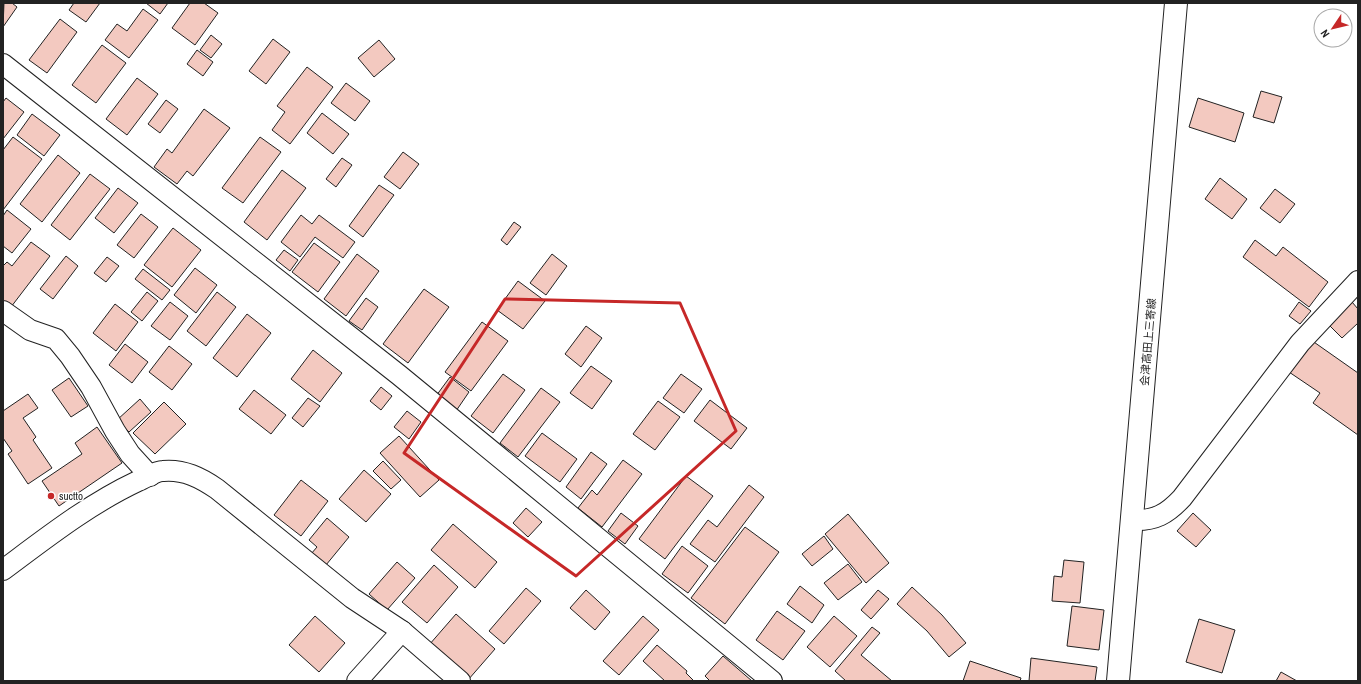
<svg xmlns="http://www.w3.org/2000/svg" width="1361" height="684" viewBox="0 0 1361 684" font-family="'Archivo Narrow','Noto Sans JP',sans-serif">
  <rect width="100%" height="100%" fill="#fff"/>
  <g fill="#f3c9c0" stroke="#222">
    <polygon points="4,3 12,3 17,7 3,27"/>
    <polygon points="74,3 100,3 86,22 69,10"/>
    <polygon points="146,3 168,3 160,14"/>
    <polygon points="190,3 204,3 218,13 195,45 172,28"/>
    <polygon points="143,9 158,20 129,58 105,40 117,24 127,31"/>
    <polygon points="60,19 77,32 47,73 29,60"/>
    <polygon points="211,35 222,44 211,58 200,50"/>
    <polygon points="273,39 290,52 266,84 249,71"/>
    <polygon points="379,40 395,59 374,77 358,58"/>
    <polygon points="102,45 126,63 96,103 72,85"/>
    <polygon points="197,50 213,62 203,76 187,64"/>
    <polygon points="307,67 333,87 290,144 272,130 285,112 277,106"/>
    <polygon points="137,78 158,94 127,135 106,119"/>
    <polygon points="346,83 370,101 355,121 331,103"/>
    <polygon points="1261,91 1282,97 1274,123 1253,117"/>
    <polygon points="6,98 24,112 3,139 3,102"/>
    <polygon points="1198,98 1244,113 1235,142 1189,127"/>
    <polygon points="166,100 178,109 160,133 148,124"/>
    <polygon points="204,109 230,128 193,176 187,171 177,184 154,167 167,149 172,153"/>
    <polygon points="322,113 349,134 333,154 307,133"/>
    <polygon points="32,114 60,135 44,156 17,135"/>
    <polygon points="13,137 42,159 3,210 3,150"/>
    <polygon points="260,137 281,152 243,203 222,188"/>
    <polygon points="403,152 419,164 400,189 384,177"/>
    <polygon points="58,155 80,173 42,222 20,204"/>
    <polygon points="342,158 352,165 336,187 326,179"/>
    <polygon points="282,170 306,188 267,240 244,222"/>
    <polygon points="90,174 110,189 70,240 51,225"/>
    <polygon points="1220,178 1247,199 1232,219 1205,199"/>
    <polygon points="379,185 394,195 363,237 349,226"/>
    <polygon points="118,188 138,203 114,233 95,218"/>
    <polygon points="1275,189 1295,204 1280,223 1260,208"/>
    <polygon points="7,210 31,229 12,253 3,246 3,216"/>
    <polygon points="141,214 158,227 134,258 117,245"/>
    <polygon points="301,215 312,224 319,215 355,242 343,258 315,237 300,257 281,242"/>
    <polygon points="514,222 521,227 507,245 501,240"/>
    <polygon points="173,228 201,250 172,287 144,265"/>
    <polygon points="1255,240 1276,256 1283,247 1328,282 1309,307 1243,257"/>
    <polygon points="31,242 50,256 11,307 3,301 3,266 7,262 12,266"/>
    <polygon points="314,243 340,262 318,292 292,272"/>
    <polygon points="284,250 298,260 290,271 276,260"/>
    <polygon points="357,254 379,271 346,316 324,299"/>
    <polygon points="552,254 567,266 546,295 530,283"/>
    <polygon points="66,256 78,266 53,299 40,289"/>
    <polygon points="107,257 119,266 106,282 94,273"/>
    <polygon points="195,268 217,285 196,313 174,295"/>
    <polygon points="143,269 170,290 162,300 135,279"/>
    <polygon points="518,281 545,301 523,329 497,310"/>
    <polygon points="424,289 449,307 408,363 383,344"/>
    <polygon points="147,292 158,301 142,321 131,312"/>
    <polygon points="217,292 236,307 206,346 187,331"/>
    <polygon points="366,298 378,307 362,330 349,321"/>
    <polygon points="170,302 188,316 170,340 151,326"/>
    <polygon points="1299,302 1311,311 1300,324 1289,316"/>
    <polygon points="1352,302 1358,309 1358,323 1342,338 1329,325"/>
    <polygon points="115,304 138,322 116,351 93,333"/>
    <polygon points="247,314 271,333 237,377 213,358"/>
    <polygon points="482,322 508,341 471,391 445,372"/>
    <polygon points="586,326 602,338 581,367 565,354"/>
    <polygon points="1311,340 1358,373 1358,435 1313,403 1320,393 1289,372"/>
    <polygon points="125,344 148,362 132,383 109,365"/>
    <polygon points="169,346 192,364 172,390 149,372"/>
    <polygon points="313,350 342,373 320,402 291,379"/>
    <polygon points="591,366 612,381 592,409 570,393"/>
    <polygon points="503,374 525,390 493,433 471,416"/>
    <polygon points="681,374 702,389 684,413 663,398"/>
    <polygon points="450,377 469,392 456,411 436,396"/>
    <polygon points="69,378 88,406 71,417 52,390"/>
    <polygon points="381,387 392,396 381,410 370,401"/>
    <polygon points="541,388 560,402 518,457 500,443"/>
    <polygon points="254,390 286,415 271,434 239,409"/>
    <polygon points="28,394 38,408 23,418 36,437 33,440 52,468 28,484 8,454 12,451 3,438 3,411"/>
    <polygon points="308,398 320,406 303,427 292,418"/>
    <polygon points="140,399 151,412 129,432 117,420"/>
    <polygon points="710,400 747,428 731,449 694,421"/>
    <polygon points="658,401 680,417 655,450 633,434"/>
    <polygon points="164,402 186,424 155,454 133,433"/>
    <polygon points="407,411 421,422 409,439 394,427"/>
    <polygon points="97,427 122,463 59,506 42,481 82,454 75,443"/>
    <polygon points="542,433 577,459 560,482 525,456"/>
    <polygon points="399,436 439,480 420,497 380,453"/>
    <polygon points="591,452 607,464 581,499 566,487"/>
    <polygon points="623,460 642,474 602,527 578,508 592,490 597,495"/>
    <polygon points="383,461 401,480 391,489 373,471"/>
    <polygon points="364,470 391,494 366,522 339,499"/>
    <polygon points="686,476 713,496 665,559 639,539"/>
    <polygon points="301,480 328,501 301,536 274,515"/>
    <polygon points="749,485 764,497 715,562 690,544 708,520 717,527"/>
    <polygon points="526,508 542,522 528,537 513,523"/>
    <polygon points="621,513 638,526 625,544 608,531"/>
    <polygon points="1193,513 1211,530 1196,547 1177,531"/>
    <polygon points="848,514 889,563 866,583 825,534"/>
    <polygon points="327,518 349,537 326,565 311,554 317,547 309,540"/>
    <polygon points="453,524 497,562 475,588 431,550"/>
    <polygon points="745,527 779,552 725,624 691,598"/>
    <polygon points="824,536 833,549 812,566 802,554"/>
    <polygon points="682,546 708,566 688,593 662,574"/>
    <polygon points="1064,560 1084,562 1080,603 1052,601 1054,576 1062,577"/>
    <polygon points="397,562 415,578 387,610 369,594"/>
    <polygon points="848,564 862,582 838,600 824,583"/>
    <polygon points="434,565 458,587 427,623 402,602"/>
    <polygon points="800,586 824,605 812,623 787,604"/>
    <polygon points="912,587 942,615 966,643 949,657 927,631 897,604"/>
    <polygon points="526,588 541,601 504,644 489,631"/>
    <polygon points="586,590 610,612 595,630 570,608"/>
    <polygon points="878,590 889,599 871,619 861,610"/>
    <polygon points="1072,606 1104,610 1099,650 1067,646"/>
    <polygon points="777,611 805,631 783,660 756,640"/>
    <polygon points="456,614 495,649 468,680 429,645"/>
    <polygon points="315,616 345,643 319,672 289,645"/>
    <polygon points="643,616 659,630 619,675 603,661"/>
    <polygon points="834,616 857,636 830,667 807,647"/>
    <polygon points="1199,619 1235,630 1222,673 1186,662"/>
    <polygon points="872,627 880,633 861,655 892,681 846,681 835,671"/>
    <polygon points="657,645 687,671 686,673 694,681 665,681 643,661"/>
    <polygon points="723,656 752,681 710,681 705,676"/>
    <polygon points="1031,658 1097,667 1095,681 1029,681"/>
    <polygon points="970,661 1021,678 1020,681 963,681"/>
    <polygon points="1281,672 1297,681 1276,681"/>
  </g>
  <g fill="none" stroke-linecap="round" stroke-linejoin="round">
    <defs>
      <g id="minor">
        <polyline points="3,64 399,375 772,681"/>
        <polyline points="3,311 30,330 56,339 70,356 91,387 115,431 130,454 150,476"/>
        <path d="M1133,520c22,1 34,-6 49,-22l118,-155 58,-62"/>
        <path d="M3,570c43,-32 86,-66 135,-89 8,-3 17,-10 25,-10 21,-2 38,7 54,18l135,109 50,33 58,50"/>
        <polyline points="357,681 402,631"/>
      </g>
      <polyline id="primary" points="1118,681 1176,3"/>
    </defs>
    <use href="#minor" stroke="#222" stroke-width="22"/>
    <use href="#primary" stroke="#222" stroke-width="24"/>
    <use href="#minor" stroke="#fff" stroke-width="20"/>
    <use href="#primary" stroke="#fff" stroke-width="22"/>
  </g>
  <path fill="none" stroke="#c62828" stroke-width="3" stroke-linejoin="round" d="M505,299l175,4 56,128 -160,145 -172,-123z"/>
  <circle fill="#c62828" stroke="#fff" stroke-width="1.5" cx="51" cy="496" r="4"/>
  <g text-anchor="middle" stroke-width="3" stroke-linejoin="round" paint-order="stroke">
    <g font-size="11" fill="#222" stroke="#fff">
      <text transform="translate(1148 342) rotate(-85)" y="4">会津高田上三寄線</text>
    </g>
    <g font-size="11" fill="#222" stroke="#fff" text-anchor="start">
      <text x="59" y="500">suctto</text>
    </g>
  </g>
  <rect width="1361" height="684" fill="none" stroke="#222222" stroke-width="8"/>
  <g transform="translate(1333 28) rotate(235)"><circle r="19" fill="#ffffff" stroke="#a7a7a7"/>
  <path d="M0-3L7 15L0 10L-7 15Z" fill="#c62828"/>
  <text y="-6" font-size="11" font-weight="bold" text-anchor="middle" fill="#222222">N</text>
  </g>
</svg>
